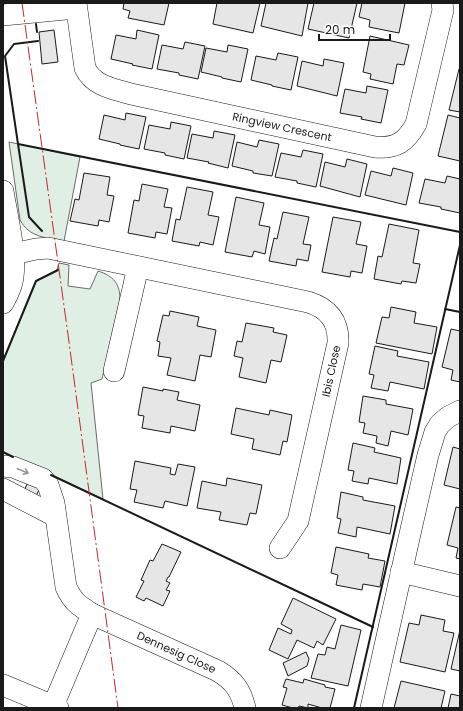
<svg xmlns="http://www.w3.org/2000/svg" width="463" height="711" viewBox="0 0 463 711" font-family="Poppins,sans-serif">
  <rect width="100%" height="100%" fill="#fff"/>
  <g fill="#e0efe3" stroke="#6a6a6a">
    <path d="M9,142l71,15 -16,84c-19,-4 -34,-3 -44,-21z"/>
    <path d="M59,263l10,2 -1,21 22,3 8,-18c16,5 22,13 22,29l-18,79 -11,4 12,116 -100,-47v-91l33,-80 21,-11z"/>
  </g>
  <g fill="#e6e6e6" stroke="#1a1a1a">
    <polygon points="124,3 169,3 164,25 128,18 130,11 123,9"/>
    <polygon points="217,3 260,3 253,33 213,24"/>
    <polygon points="266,3 308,3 302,36 261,26"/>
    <polygon points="314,3 357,3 349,38 308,29"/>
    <polygon points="362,3 405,3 399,33 369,27 370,20 359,17"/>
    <polygon points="54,30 58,62 42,64 39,32"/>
    <polygon points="137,30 159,35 152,69 132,65 133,64 111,59 116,35 136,39"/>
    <polygon points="370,36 409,45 404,65 397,64 393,84 370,79 371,74 363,72"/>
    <polygon points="185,42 205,46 198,79 179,75 179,73 157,69 162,45 183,49"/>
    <polygon points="228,45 248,49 241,82 222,78 222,77 201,72 206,48 227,52"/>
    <polygon points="278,53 298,57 291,90 272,86 272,85 251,80 256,56 276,60"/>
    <polygon points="324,59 344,63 337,96 297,86 302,61 323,66"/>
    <polygon points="459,69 460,69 460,112 449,110"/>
    <polygon points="367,86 388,90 381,123 361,119 362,117 340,113 345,89 366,93"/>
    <polygon points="126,113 146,117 139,149 120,145 120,144 99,139 104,115 125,120"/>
    <polygon points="448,115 460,118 460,161 438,156"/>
    <polygon points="171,122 191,126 184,159 165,155 165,153 144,149 149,125 170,129"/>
    <polygon points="214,131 235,135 228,168 208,163 209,162 187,158 192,134 213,138"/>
    <polygon points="259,140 279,144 272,176 253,173 253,171 232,166 237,142 257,147"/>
    <polygon points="303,150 323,154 316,187 297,183 297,181 275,177 281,153 301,157"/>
    <polygon points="347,159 367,164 360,197 320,186 325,162 345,167"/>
    <polygon points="393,168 413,173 406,205 365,195 371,171 391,176"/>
    <polygon points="84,173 110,177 107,195 114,196 109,222 99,220 98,226 70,221 75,199 79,200"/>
    <polygon points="447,176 460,179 460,213 441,209 441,207 419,203 425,179 445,183"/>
    <polygon points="142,184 168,189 164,207 172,208 167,234 156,232 155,238 128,233 134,200 139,201"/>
    <polygon points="187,187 213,192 208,215 219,217 213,245 200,242 199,246 172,241 176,219 180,220"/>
    <polygon points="236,197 264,203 259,225 270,227 265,254 254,251 252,257 225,252"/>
    <polygon points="283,212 309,217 303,244 311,245 308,261 297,259 296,266 269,261 274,238 277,239"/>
    <polygon points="333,217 361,222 356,244 367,246 362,273 351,271 350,277 322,272"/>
    <polygon points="389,224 419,230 413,263 420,264 416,283 402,281 401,284 374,279 378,256 382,257"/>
    <polygon points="391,307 416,312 414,323 437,327 432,354 376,343 382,317 389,318"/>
    <polygon points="170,311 199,317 197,326 216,330 211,357 200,355 195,381 167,375 171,358 158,356 160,342 157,341 163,315 169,316"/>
    <polygon points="246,323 274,328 273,332 287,335 281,362 271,360 266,383 239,377 243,358 234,356 237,341 242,342"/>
    <polygon points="451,329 460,331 460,382 451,380 453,370 442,367"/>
    <polygon points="375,346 398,351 397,356 429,362 424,389 390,382 388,391 371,388 374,375 369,374"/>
    <polygon points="143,387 163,391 163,389 179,392 177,400 200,405 195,431 171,426 170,433 142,428 144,416 138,415"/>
    <polygon points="363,396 386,400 386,404 413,409 408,435 391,431 388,446 376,443 377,436 363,433 365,423 359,422"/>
    <polygon points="236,408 269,415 270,410 292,415 287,442 283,441 280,455 252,449 254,439 231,434"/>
    <polygon points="353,443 375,448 374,452 401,458 397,484 369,478 368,484 352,481 354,471 348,470"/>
    <polygon points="453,447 460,449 460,489 444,485"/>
    <polygon points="135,461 171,468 170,474 175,475 178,464 195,467 187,506 165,501 163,508 134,502 137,490 130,489"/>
    <polygon points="227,478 262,485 256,514 250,513 247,525 219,520 221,512 197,508 202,481 226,486"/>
    <polygon points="28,482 40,488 35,498 23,493"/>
    <polygon points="341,492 363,497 363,500 395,506 390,534 357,527 356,537 338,533 341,519 337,518"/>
    <polygon points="456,507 460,508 460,559 456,558 458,548 447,545"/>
    <polygon points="162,544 181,552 169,577 168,577 166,581 170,583 166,590 170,591 163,606 146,598 144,601 136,597 144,581 141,580 150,560 153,561"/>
    <polygon points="336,547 369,554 368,558 385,561 380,587 363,584 362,590 336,585 338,575 331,573"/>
    <polygon points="293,598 336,619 323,645 317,641 314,648 297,640 288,659 269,650 278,628 291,634 292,630 281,624"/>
    <polygon points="421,615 445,620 443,631 454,633 445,672 400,662 409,623 419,625"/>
    <polygon points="341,625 361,630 348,686 311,678 318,654 325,655 327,647 335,649"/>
    <polygon points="460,630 460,671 451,669"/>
    <polygon points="306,652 309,659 307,666 288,676 283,663"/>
    <polygon points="286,679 303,683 304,679 325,685 325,687 335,689 330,708 322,708 308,704 308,708 299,706 298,708 293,708 282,705 287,688 283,687"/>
    <polygon points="401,681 445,691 441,708 394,708"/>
    <polygon points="451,694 460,696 460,708 448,708"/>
  </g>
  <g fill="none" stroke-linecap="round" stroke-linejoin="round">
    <defs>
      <g id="street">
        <path id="s1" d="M76,3l9,65c8,18 29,21 46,26l244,53c21,2 31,-5 41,-23l27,-114 -1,-7"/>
        <polyline points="3,15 76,8"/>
        <path d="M3,191c4,26 16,71 8,95 -2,6 -5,12 -8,17"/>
        <path d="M13,254l23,-5 12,-1 260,54c20,6 31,19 30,41l-40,178 -18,27"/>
        <polyline points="114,371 138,267"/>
        <path id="s2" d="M3,466l10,1 30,12 5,6 6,18 12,84c7,15 12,18 26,27l126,57c15,9 23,19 27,37"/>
        <polyline points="3,489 55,516"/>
        <polyline points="401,572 460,586"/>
        <polyline points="3,685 58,708"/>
        <polyline points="53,706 92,614"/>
        <polyline points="371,708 412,525 428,455 435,432 440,424 448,417 460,411"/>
      </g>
    </defs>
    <use href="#street" stroke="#1a1a1a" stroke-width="22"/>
    <use href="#street" stroke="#fff" stroke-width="21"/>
    <g stroke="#1a1a1a" stroke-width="2">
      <polyline points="36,24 37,32"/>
      <polyline points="38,41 14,44 5,56 18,144 460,232"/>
      <polyline points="18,144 29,217 42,231"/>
      <polyline points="445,309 460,312"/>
      <polyline points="3,361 36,281 58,270"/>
      <polyline points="3,452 13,457"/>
      <polyline points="51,475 373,627"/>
      <polyline points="354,708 460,245"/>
    </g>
    <polyline stroke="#c62828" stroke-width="1" stroke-dasharray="14 3 2 3" stroke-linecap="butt" points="22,3 69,342 118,708"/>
  </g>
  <defs><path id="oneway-shaft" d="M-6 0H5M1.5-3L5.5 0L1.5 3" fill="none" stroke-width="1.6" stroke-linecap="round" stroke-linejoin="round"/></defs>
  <use stroke="#989898" href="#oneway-shaft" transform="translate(23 471) rotate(23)"/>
  <g text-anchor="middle" stroke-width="3" stroke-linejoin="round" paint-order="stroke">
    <g font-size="11" fill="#1a1a1a" stroke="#fff">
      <text dy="4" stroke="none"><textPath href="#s1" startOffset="275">Ringview Crescent</textPath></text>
      <text transform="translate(331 371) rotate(-78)" y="4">Ibis Close</text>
      <text dy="4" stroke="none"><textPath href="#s2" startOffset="285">Dennesig Close</textPath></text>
    </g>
  </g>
  <rect width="463" height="711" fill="none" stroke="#1a1a1a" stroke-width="8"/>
  <path d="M319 34v6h71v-6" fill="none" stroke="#1a1a1a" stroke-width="2"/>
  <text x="325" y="34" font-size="12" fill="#1a1a1a" stroke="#ffffff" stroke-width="3" paint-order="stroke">20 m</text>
</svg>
